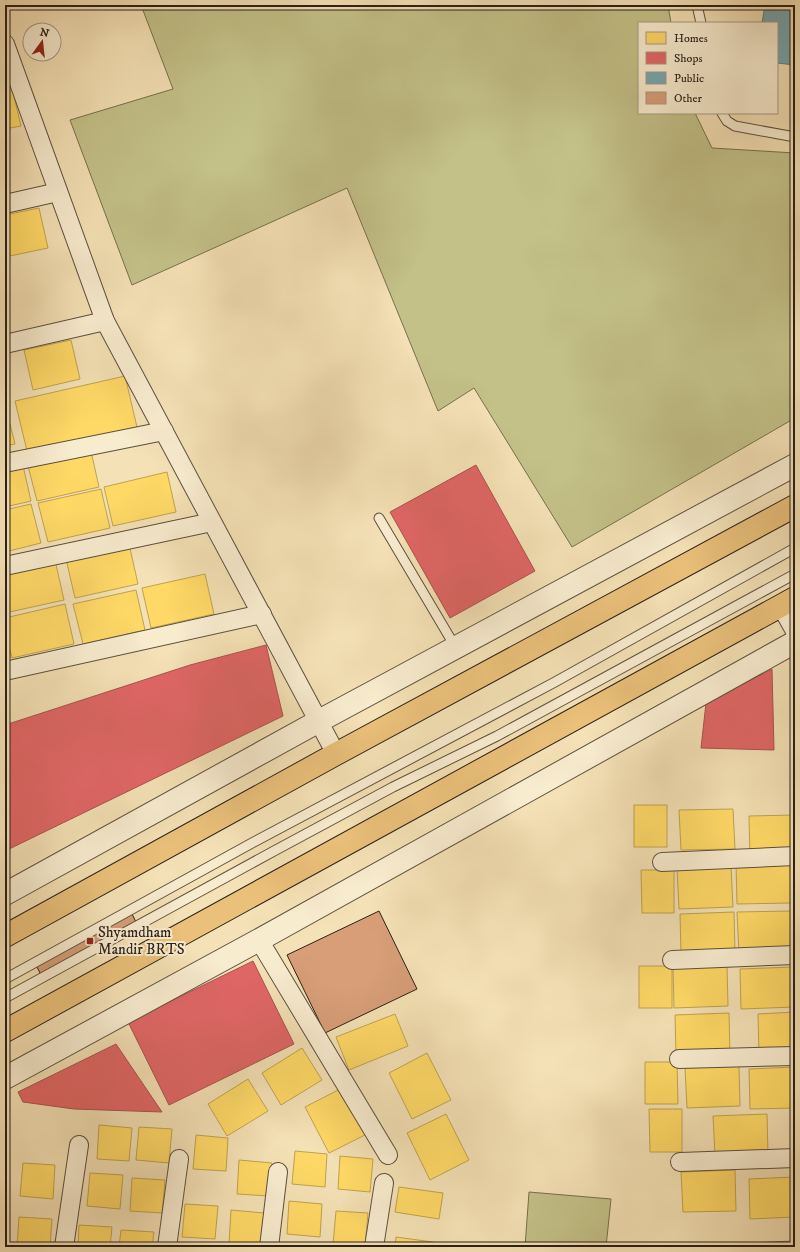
<svg xmlns="http://www.w3.org/2000/svg" width="800" height="1252" viewBox="0 0 800 1252" font-family="'IM FELL DW Pica',serif">
  <rect width="100%" height="100%" fill="#f4e1b5"/>
  <filter id="stains"><feTurbulence type="fractalNoise" baseFrequency=".005" numOctaves="4"/><feColorMatrix values="0 0 0 0 .2 0 0 0 0 .09 0 0 0 0 .02 0 0 0 .5 -.17"/></filter>
  <radialGradient id="worn" r=".72"><stop offset=".6" stop-color="#630" stop-opacity="0"/><stop offset="1" stop-color="#630" stop-opacity=".3"/></radialGradient>
  <g fill="#c3c188" stroke="#767050">
    <polygon points="141,5 668,5 671,23 639,23 639,113 695,113 712,148 795,153 795,418 572,547 474,388 438,411 347,188 132,285 70,120 173,89"/>
    <polygon points="529,1192 611,1199 606,1247 525,1247"/>
    <polygon points="795,1241 795,1247 652,1247"/>
  </g>
  <g fill="#ffd966" stroke="#bfa24f">
    <polygon points="9,75 21,126 5,129 5,76"/>
    <polygon points="39,208 48,248 5,257 5,215"/>
    <polygon points="5,311 9,328 5,329"/>
    <polygon points="71,340 80,379 33,390 24,350"/>
    <polygon points="125,376 137,427 27,451 15,401"/>
    <polygon points="5,404 15,444 5,446"/>
    <polygon points="90,447 99,487 37,501 27,462"/>
    <polygon points="22,461 31,501 5,507 5,465"/>
    <polygon points="167,472 176,512 113,526 104,487"/>
    <polygon points="101,489 110,528 48,542 38,503"/>
    <polygon points="31,504 41,543 5,552 5,510"/>
    <polygon points="129,544 138,584 75,598 66,559"/>
    <polygon points="55,560 64,600 5,613 5,571"/>
    <polygon points="205,574 214,614 151,628 142,588"/>
    <polygon points="136,590 145,630 83,644 73,604"/>
    <polygon points="65,604 74,644 12,658 5,629 5,618"/>
    <rect x="634" y="805" width="33" height="42"/>
    <polygon points="733,809 735,849 681,850 679,810"/>
    <polygon points="795,815 795,855 750,856 749,816"/>
    <polygon points="790,863 791,903 737,904 736,864"/>
    <polygon points="731,867 733,907 679,909 677,869"/>
    <polygon points="641,870 674,870 674,913 642,913"/>
    <polygon points="791,911 792,951 739,953 737,912"/>
    <polygon points="734,912 735,952 681,954 680,914"/>
    <rect x="639" y="966" width="33" height="42"/>
    <polygon points="727,966 728,1006 674,1008 673,968"/>
    <polygon points="794,967 795,1007 741,1009 740,969"/>
    <polygon points="795,1012 795,1053 759,1054 758,1014"/>
    <polygon points="729,1013 730,1054 676,1055 675,1015"/>
    <polygon points="395,1014 408,1046 349,1070 336,1037"/>
    <polygon points="302,1048 322,1080 281,1105 262,1073"/>
    <polygon points="427,1053 451,1100 412,1119 389,1073"/>
    <polygon points="645,1062 677,1062 678,1104 645,1104"/>
    <polygon points="739,1066 740,1106 687,1108 685,1068"/>
    <polygon points="795,1067 795,1108 750,1109 749,1069"/>
    <polygon points="248,1079 268,1111 227,1136 208,1104"/>
    <polygon points="344,1087 367,1134 329,1153 305,1107"/>
    <polygon points="649,1109 682,1109 682,1152 650,1152"/>
    <polygon points="446,1114 469,1160 430,1180 407,1133"/>
    <polygon points="767,1114 768,1154 715,1156 713,1116"/>
    <polygon points="99,1125 132,1128 129,1161 97,1159"/>
    <polygon points="139,1127 172,1129 169,1163 136,1160"/>
    <polygon points="196,1135 228,1138 226,1171 193,1169"/>
    <polygon points="295,1151 327,1154 325,1187 292,1184"/>
    <polygon points="340,1156 373,1159 370,1192 338,1189"/>
    <polygon points="239,1160 272,1163 269,1196 237,1194"/>
    <polygon points="23,1163 55,1165 53,1199 20,1196"/>
    <polygon points="735,1170 736,1211 683,1212 681,1172"/>
    <polygon points="90,1173 123,1175 120,1209 87,1206"/>
    <polygon points="795,1177 795,1217 750,1219 749,1179"/>
    <polygon points="132,1178 165,1180 162,1213 130,1211"/>
    <polygon points="399,1187 443,1193 439,1219 395,1212"/>
    <polygon points="289,1201 322,1204 320,1237 287,1234"/>
    <polygon points="185,1204 218,1206 215,1239 182,1237"/>
    <polygon points="231,1210 264,1213 261,1246 229,1244"/>
    <polygon points="336,1211 368,1213 365,1246 333,1244"/>
    <polygon points="19,1217 52,1219 50,1247 17,1247"/>
    <polygon points="79,1225 112,1227 110,1247 78,1247"/>
    <polygon points="121,1230 154,1232 152,1247 119,1247"/>
    <polygon points="396,1237 440,1243 440,1247 395,1247"/>
  </g>
  <g fill="#e06666" stroke="#a9514f">
    <polygon points="476,465 535,571 450,618 390,512"/>
    <polygon points="266,645 283,716 5,851 5,725 190,665"/>
    <polygon points="772,669 774,750 701,748 706,703"/>
    <polygon points="253,961 294,1044 169,1105 128,1022"/>
    <polygon points="116,1044 162,1112 74,1109 23,1102 18,1092"/>
  </g>
  <polygon fill="#76a5af" stroke="#5f7d82" points="765,5 795,5 795,65 777,63 777,23 762,23"/>
  <g fill="#d79e78" stroke="#2a2018">
    <polygon points="379,911 417,989 325,1033 287,955"/>
    <polygon points="131,912 136,922 41,975 36,965"/>
  </g>
  <g fill="none" stroke-linecap="round" stroke-linejoin="round">
    <defs>
      <g id="service">
        <polyline points="697,5 701,23"/>
        <polyline points="722,113 727,121 735,126 795,137"/>
        <polyline points="379,518 456,648"/>
        <polyline points="5,979 252,843 555,682 795,548"/>
        <polyline points="5,998 274,851 393,787 497,736 795,574"/>
      </g>
      <g id="minor">
        <polyline points="5,44 105,321 336,754"/>
        <polyline points="5,204 58,192"/>
        <polyline points="5,344 105,321"/>
        <polyline points="5,463 164,431"/>
        <polyline points="5,566 212,522"/>
        <polyline points="781,606 795,631"/>
        <polyline points="5,671 262,614"/>
        <polyline points="662,862 795,856"/>
        <polyline points="259,940 388,1155"/>
        <polyline points="672,960 795,955"/>
        <polyline points="679,1059 795,1056"/>
        <polyline points="680,1162 795,1158"/>
        <polyline points="64,1247 79,1145"/>
        <polyline points="167,1247 179,1159"/>
        <polyline points="269,1247 278,1172"/>
        <polyline points="374,1247 384,1183"/>
      </g>
      <g id="tertiary">
        <polyline points="5,894 319,721 795,465"/>
        <polyline points="5,1078 259,940 795,642"/>
      </g>
      <g id="primary">
        <polyline points="5,936 336,754 795,506"/>
        <polyline points="5,1031 795,598"/>
      </g>
    </defs>
    <use href="#service" stroke="#5c503f" stroke-width="11"/>
    <use href="#minor" stroke="#5c503f" stroke-width="20"/>
    <use href="#tertiary" stroke="#5c503f" stroke-width="24"/>
    <use href="#primary" stroke="#2a2018" stroke-width="24"/>
    <use href="#service" stroke="#f8eccf" stroke-width="9"/>
    <use href="#minor" stroke="#f8eccf" stroke-width="18"/>
    <use href="#tertiary" stroke="#f8eccf" stroke-width="22"/>
    <use href="#primary" stroke="#eac07a" stroke-width="22"/>
  </g>
  <rect fill="#8f2418" stroke="#f8eccf" stroke-width="1.5" x="86" y="937" width="8" height="8" rx="2"/>
  <g text-anchor="middle" stroke-width="4" stroke-linejoin="round" paint-order="stroke">
    <g font-size="15" fill="#2a2018" stroke="#f8eccf" text-anchor="start">
      <text x="98" y="937">Shyamdham<tspan x="98" dy="17">Mandir BRTS</tspan></text>
    </g>
  </g>
  <rect width="800" height="1252" fill="none" stroke="#f4e1b5" stroke-width="20"/>
  <rect x="6" y="6" width="788" height="1240" fill="none" stroke="#2a2018" stroke-width="2"/>
  <rect x="10" y="10" width="780" height="1232" fill="none" stroke="#2a2018"/>
  <rect x="638" y="22" width="140" height="92" fill="#f8eccf" stroke="#a69a86"/>
  <rect x="646" y="32" width="20" height="12" fill="#ffd966" stroke="#a69a86"/>
  <text x="674" y="42" font-size="12" fill="#2a2018">Homes</text>
  <rect x="646" y="52" width="20" height="12" fill="#e06666" stroke="#a69a86"/>
  <text x="674" y="62" font-size="12" fill="#2a2018">Shops</text>
  <rect x="646" y="72" width="20" height="12" fill="#76a5af" stroke="#a69a86"/>
  <text x="674" y="82" font-size="12" fill="#2a2018">Public</text>
  <rect x="646" y="92" width="20" height="12" fill="#d79e78" stroke="#a69a86"/>
  <text x="674" y="102" font-size="12" fill="#2a2018">Other</text>
  <g transform="translate(42 42) rotate(15)"><circle r="19" fill="#f8eccf" stroke="#a69a86"/>
  <path d="M0-3L7 15L0 10L-7 15Z" fill="#8f2418"/>
  <text y="-6" font-size="11" font-weight="bold" text-anchor="middle" fill="#2a2018">N</text>
  </g>
  <rect width="100%" height="100%" filter="url(#stains)"/>
  <rect width="100%" height="100%" fill="url(#worn)"/>
</svg>
